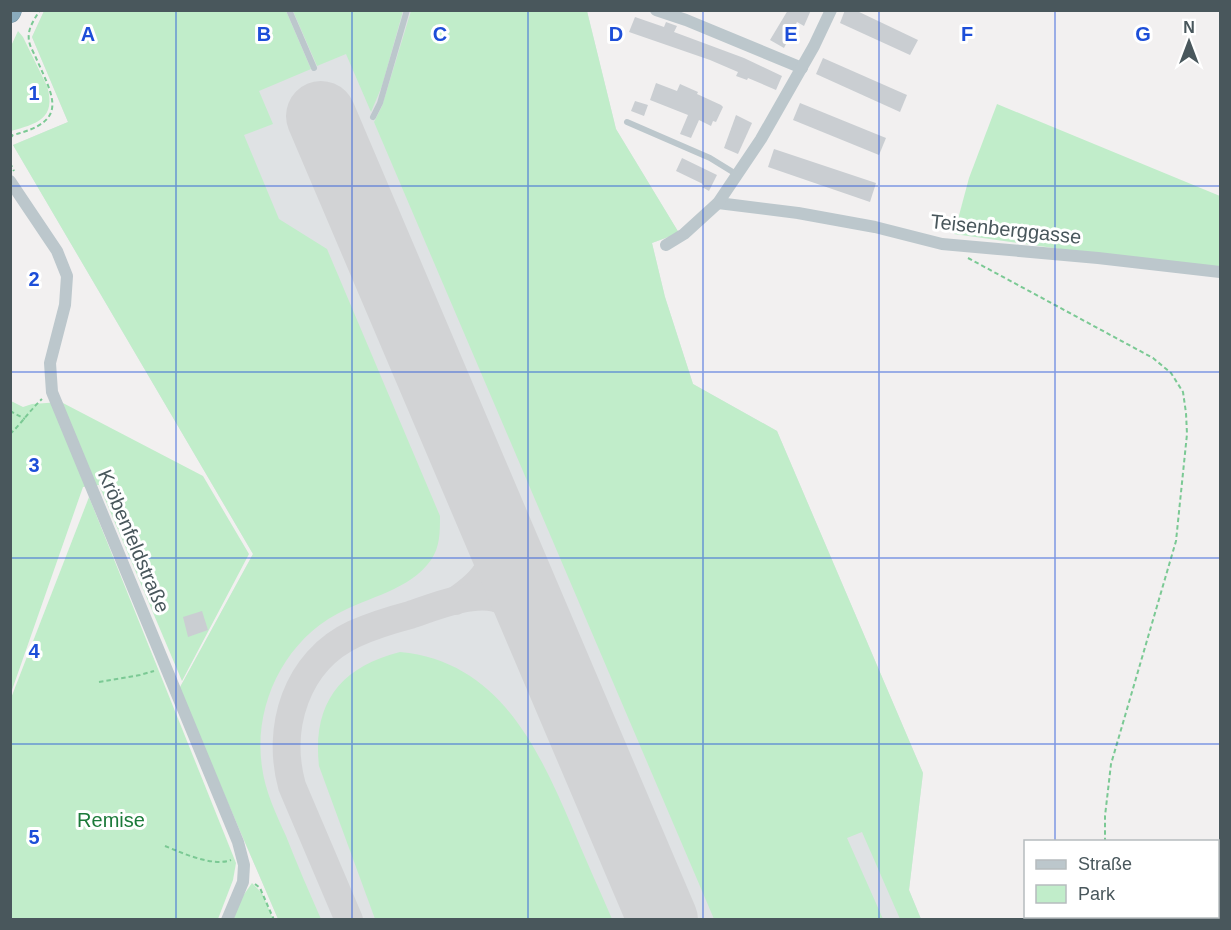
<svg xmlns="http://www.w3.org/2000/svg" width="1231" height="930" viewBox="0 0 1231 930" font-family="Arial,sans-serif">
  <rect width="100%" height="100%" fill="#f2f0f0"/>
  <polygon fill="#dfe2e4" points="44,11 587,11 616,129 679,233 652,243 665,297 693,384 777,431 923,773 909,890 921,919 278,919 179,689 253,554 13,145 68,122 32,37"/>
  <g fill="#c1edca">
    <path d="M44,11h242l25,58 -52,22 14,33 -29,11 35,84 48,30 113,267c0,16 0,31 -9,44 -21,30 -63,37 -94,54 -54,29 -84,93 -75,153 3,24 14,47 24,69 11,28 23,56 35,83h-43l-99,-230 74,-135 -240,-409 55,-23 -36,-85z"/>
    <polygon points="293,11 403,11 382,86 371,112 346,54 317,66"/>
    <polygon points="411,11 587,11 616,129 679,233 652,243 665,297 693,384 777,431 923,773 909,890 921,919 900,919 862,832 847,838 883,919 714,919 374,122 382,106"/>
    <path d="M18,31l5,6 24,49c10,33 -11,38 -36,45v-85z"/>
    <polygon points="997,104 1220,196 1220,268 1075,251 954,234 969,178"/>
    <polygon points="11,401 23,407 32,404 61,402 203,476 249,554 182,681 99,485 83,487 11,693"/>
    <polygon points="89,497 236,863 233,880 218,919 11,919 11,698"/>
    <path d="M400,652c98,9 138,95 172,175 13,31 27,62 40,92h-237l-56,-153c-7,-62 21,-99 81,-114z"/>
    <polygon points="252,883 262,893 273,919 233,920 240,900"/>
  </g>
  <g fill="none" stroke-linecap="round" stroke-linejoin="round">
    <g stroke="#d2d3d5" stroke-width="28">
      <path d="M455,601c36,-25 39,-35 40,-77"/>
      <path d="M349,920l-57,-134c-16,-58 4,-125 62,-152 18,-8 37,-14 56,-19 24,-8 60,-23 85,-17 15,3 28,14 40,22"/>
    </g>
    <polyline stroke="#d2d3d5" stroke-width="70" points="321,116 663,920"/>
  </g>
  <g fill="#caced2">
    <polygon points="788,10 811,10 804,26 797,22 784,48 770,40"/>
    <polygon points="845,10 855,10 918,40 910,55 840,23"/>
    <polygon points="635,17 664,27 666,22 677,26 674,32 744,58 782,76 776,90 748,78 747,80 736,76 738,72 710,60 629,32"/>
    <polygon points="823,58 907,95 900,112 816,74"/>
    <polygon points="656,83 677,91 680,84 698,92 697,94 721,105 723,107 716,122 713,121 711,126 699,120 691,138 680,134 688,115 650,100"/>
    <polygon points="635,101 648,105 644,116 631,111"/>
    <polygon points="800,103 886,138 879,155 793,120"/>
    <polygon points="736,115 752,123 738,154 724,148"/>
    <polygon points="774,149 876,183 870,202 768,167"/>
    <polygon points="682,158 717,175 709,191 702,187 703,184 676,171"/>
    <polygon points="202,611 208,630 188,637 183,617"/>
  </g>
  <g fill="none" stroke-linecap="round" stroke-linejoin="round">
    <defs>
      <polyline id="highway" points="10,12 11,10"/>
    </defs>
    <use href="#highway" stroke="#7697a7" stroke-width="22"/>
    <g stroke="#7bc994" stroke-width="2" stroke-dasharray="4.5 3" stroke-linecap="butt">
      <path d="M10,138l3,-3c55,-14 42,-35 23,-77 -2,-5 -6,-11 -7,-17 -2,-12 5,-21 11,-31"/>
      <polyline points="10,163 14,171"/>
      <polyline points="968,258 1153,358 1171,373 1183,392 1186,413 1187,434 1176,541 1111,764 1105,816 1105,842"/>
      <polyline points="10,411 25,419"/>
      <path d="M10,434c12,-11 20,-24 32,-35"/>
      <polyline points="99,682 140,675 154,671"/>
      <path d="M165,846c17,7 48,21 66,14"/>
      <polyline points="255,884 260,888 274,920"/>
      <polyline points="1118,916 1118,920"/>
    </g>
    <g stroke="#bcc7cc" stroke-width="6">
      <polyline points="289,10 314,68"/>
      <polyline points="373,117 380,103 407,10"/>
      <polyline points="627,122 710,158 736,174"/>
    </g>
    <g stroke="#bcc7cc" stroke-width="12">
      <polyline points="656,10 686,20 802,68"/>
      <polyline points="10,181 57,251 67,276 65,305 50,363 52,392 238,842 244,865 243,882 227,920"/>
      <polyline points="718,203 798,213 875,227 942,244 1098,258 1220,272"/>
      <polyline points="666,245 684,234 718,203 761,139 814,46 831,10"/>
    </g>
    <use href="#highway" stroke="#8aabbc" stroke-width="21"/>
  </g>
  <path fill="none" stroke="#1d4ed8" stroke-width="1.5" stroke-opacity="0.55" d="M176,10v910M352,10v910M528,10v910M703,10v910M879,10v910M1055,10v832M10,186h1210M10,372h1210M10,558h1210M10,744h1210M1055,916v4"/>
  <g text-anchor="middle" stroke-width="6" stroke-linejoin="round" paint-order="stroke">
    <g font-size="20" fill="#49575c" stroke="#fff">
      <text transform="translate(1006 229) rotate(6)" y="7">Teisenberggasse</text>
      <text transform="translate(134 541) rotate(67)" y="7">Kröbenfeldstraße</text>
    </g>
    <g font-size="20" fill="#1c7a3a" stroke="#fff">
      <text x="111" y="827">Remise</text>
    </g>
  </g>
  <g font-size="20" text-anchor="middle" font-weight="bold" fill="#1d4ed8" stroke="#fff" stroke-width="6" stroke-linejoin="round" paint-order="stroke">
    <text x="88" y="41">A</text>
    <text x="264" y="41">B</text>
    <text x="440" y="41">C</text>
    <text x="616" y="41">D</text>
    <text x="791" y="41">E</text>
    <text x="967" y="41">F</text>
    <text x="1143" y="41">G</text>
    <text x="34" y="100">1</text>
    <text x="34" y="286">2</text>
    <text x="34" y="472">3</text>
    <text x="34" y="658">4</text>
    <text x="34" y="844">5</text>
  </g>
  <rect width="1231" height="930" fill="none" stroke="#49575c" stroke-width="24"/>
  <rect x="1024" y="840" width="195" height="78" fill="#ffffff" stroke="#b6bcbe" stroke-width="1.5"/>
  <rect x="1036" y="860" width="30" height="9" fill="#bcc7cc" stroke="#b6bcbe" stroke-width="1.5"/>
  <text x="1078" y="870" font-size="18" fill="#49575c">Straße</text>
  <rect x="1036" y="885" width="30" height="18" fill="#c1edca" stroke="#b6bcbe" stroke-width="1.5"/>
  <text x="1078" y="900" font-size="18" fill="#49575c">Park</text>
  <g transform="translate(1189 42)" stroke="#ffffff" stroke-width="4.5" paint-order="stroke">
  <path d="M0-4.5L10 22L0 15L-10 22Z" fill="#49575c"/>
  <text y="-9" font-size="16" font-weight="bold" text-anchor="middle" fill="#49575c">N</text>
  </g>
</svg>
